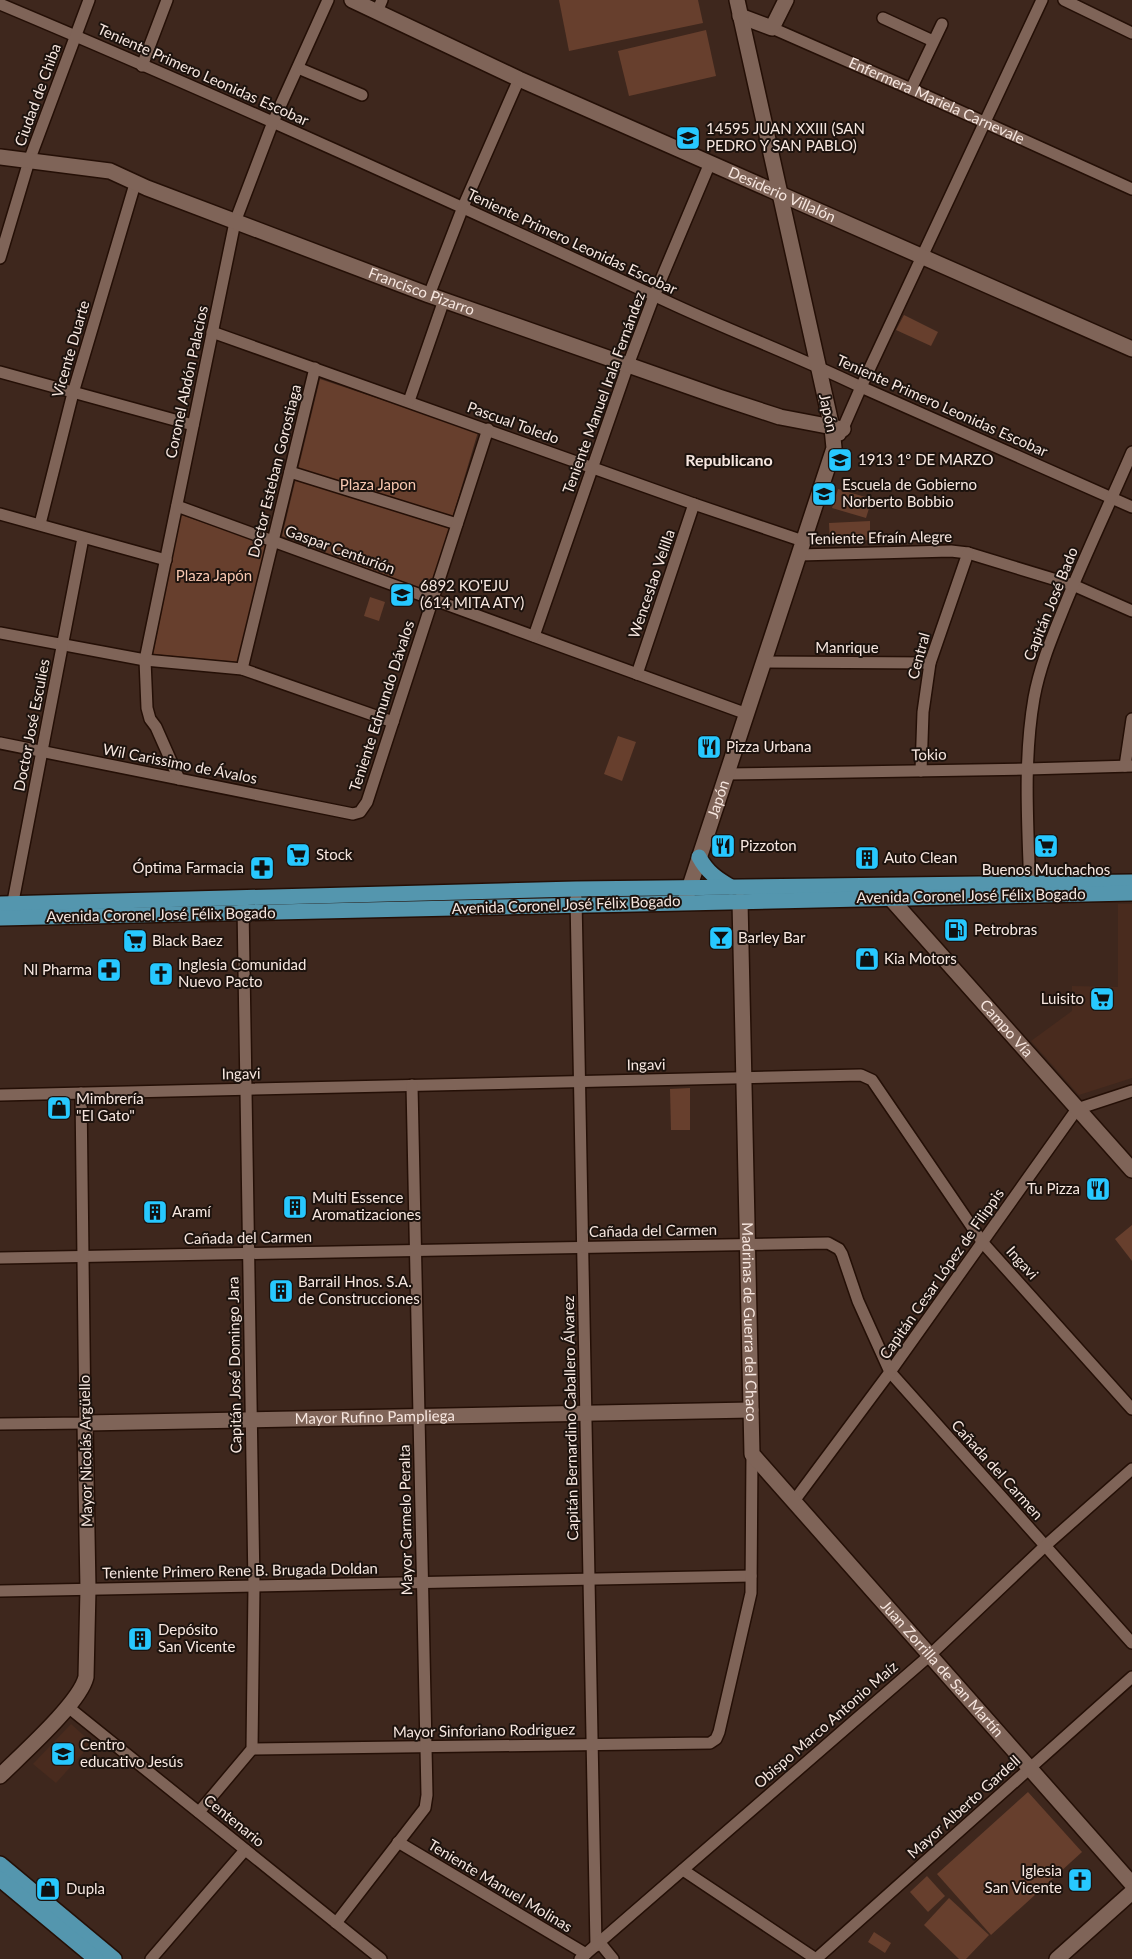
<svg xmlns="http://www.w3.org/2000/svg" width="1132" height="1959" viewBox="0 0 1132 1959" font-family="Lato,sans-serif">
  <rect width="100%" height="100%" fill="#3e271d"/>
  <g fill="#492b1e">
    <polygon points="1118,904 1132,904 1132,1078 1079,1095 1031,1041 1072,1011 1072,986 1118,987"/>
    <polygon points="71,1724 92,1743 56,1783 33,1764"/>
  </g>
  <g fill="#673f2d">
    <polygon points="559,0 698,0 703,23 569,51"/>
    <polygon points="706,30 716,76 629,96 618,51"/>
    <polygon points="904,315 938,332 931,346 896,330"/>
    <polygon points="320,379 478,432 430,592 282,536"/>
    <polygon points="838,489 872,499 866,518 832,508"/>
    <polygon points="181,515 268,545 237,662 153,654"/>
    <polygon points="870,521 870,540 830,542 829,523"/>
    <polygon points="370,597 385,602 379,621 364,616"/>
    <polygon points="618,736 636,742 622,781 604,774"/>
    <polygon points="564,897 565,899 273,904"/>
    <polygon points="690,1088 690,1130 671,1130 670,1089"/>
    <polygon points="1132,1225 1132,1261 1115,1239"/>
    <polygon points="1028,1792 1082,1852 991,1935 937,1874"/>
    <polygon points="927,1876 945,1896 928,1912 910,1892"/>
    <polygon points="949,1898 989,1935 966,1959 959,1959 924,1925"/>
    <polygon points="874,1932 891,1943 885,1953 868,1942"/>
  </g>
  <g fill="none" stroke-linecap="round" stroke-linejoin="round">
    <defs>
      <g id="street">
        <polyline points="1064,0 1132,33"/>
        <path d="M0,4c224,94 445,195 666,297 64,30 131,55 195,86l271,120"/>
        <polyline points="377,12 382,0"/>
        <polyline points="883,18 933,41"/>
        <path id="s1" d="M772,28l139,61 221,100"/>
        <polyline points="142,66 167,0"/>
        <polyline points="298,68 362,95"/>
        <polyline points="911,89 942,24"/>
        <polyline points="0,258 29,161 89,0"/>
        <polyline points="429,295 463,207 519,79"/>
        <polyline points="212,332 694,504 803,541"/>
        <polyline points="0,372 193,425"/>
        <polyline points="409,401 444,300"/>
        <polyline points="840,435 861,387 1042,0"/>
        <polyline points="290,472 457,524"/>
        <polyline points="177,506 747,714"/>
        <polyline points="0,514 166,560"/>
        <polyline points="40,524 73,393 135,184"/>
        <polyline points="799,555 951,551 968,553 1073,585 1132,611"/>
        <polyline points="0,633 145,660 242,669 393,722"/>
        <polyline points="534,636 628,365 654,296 710,163"/>
        <polyline points="764,662 930,663"/>
        <polyline points="242,669 315,368"/>
        <polyline points="637,674 694,504"/>
        <polyline points="0,743 353,814 360,812 367,802 488,429"/>
        <polyline points="1125,766 1132,719"/>
        <polyline points="921,771 923,712 930,663 968,553"/>
        <polyline points="727,774 1027,769 1132,766"/>
        <polyline points="179,779 156,727 150,719 147,708 145,660 235,222 273,122 328,0"/>
        <path d="M1030,891c-2,-64 -7,-130 4,-193 6,-33 19,-63 31,-93 21,-52 45,-102 67,-153"/>
        <polyline points="576,898 596,1946"/>
        <polyline points="11,912 83,538"/>
        <polyline points="0,1095 861,1075 872,1080 983,1243 1132,1409"/>
        <polyline points="0,1258 828,1243 839,1249 842,1254 858,1301 890,1372 1132,1643"/>
        <polyline points="0,1424 85,1423 81,1093"/>
        <polyline points="794,1501 890,1372 1077,1109 1132,1091"/>
        <polyline points="0,1591 751,1576"/>
        <polyline points="68,1707 381,1959"/>
        <polyline points="252,1749 710,1743 716,1739 719,1732 751,1593 752,1454"/>
        <polyline points="199,1812 252,1749 254,1586 243,906"/>
        <polyline points="398,1842 586,1954"/>
        <polyline points="683,1870 816,1959"/>
        <polyline points="336,1923 425,1808 427,1795 412,1085"/>
        <polyline points="600,1943 613,1959"/>
        <polyline points="151,1959 245,1850"/>
        <polyline points="580,1959 929,1656 1045,1546 1132,1469"/>
        <polyline points="816,1959 1132,1677"/>
      </g>
      <g id="secondary">
        <path id="s2" d="M352,0l167,79 613,270"/>
        <polyline points="740,16 772,28 786,0"/>
        <path id="s3" d="M0,157l110,14 37,17 282,107 290,102 61,20 63,12"/>
        <path id="s4" d="M884,891l248,279"/>
        <path id="s5" d="M686,898l148,-450 -2,-20 -95,-428"/>
        <path id="s6" d="M740,901l12,553 380,430"/>
        <path id="s7" d="M0,1776c21,-21 80,-73 86,-99l2,-88 -3,-166 666,-13"/>
        <polyline points="1057,1959 1132,1892"/>
      </g>
      <g id="primary">
        <path d="M699,857c8,15 18,22 32,30"/>
        <polyline points="0,904 576,889 1132,882"/>
        <polyline points="0,918 1132,893"/>
        <polyline points="0,1864 114,1959"/>
        <polyline points="0,1879 96,1959"/>
      </g>
    </defs>
    <use href="#street" stroke="#240f06" stroke-width="14"/>
    <use href="#secondary" stroke="#240f06" stroke-width="18"/>
    <use href="#primary" stroke="#240f06" stroke-width="18"/>
    <use href="#street" stroke="#7f6458" stroke-width="11"/>
    <use href="#secondary" stroke="#7f6458" stroke-width="15"/>
    <use href="#primary" stroke="#5496ae" stroke-width="15"/>
  </g>
  <defs>
    <symbol id="school-square" viewBox="-11 -11 22 22"><rect x="-9" y="-9" width="18" height="18" rx="4" fill="#27c8ff" stroke="#1d130e"/><path d="M0-5L7-2L0 1L-7-2ZM-4 1L0 2.5L4 1V4Q0 6-4 4Z" fill="#111"/></symbol>
    <symbol id="restaurant-square" viewBox="-11 -11 22 22"><rect x="-9" y="-9" width="18" height="18" rx="4" fill="#27c8ff" stroke="#1d130e"/><path d="M-5-6h1v4h1v-4h1v4h1v-4h1v5L-1.5 .5V6h-2V.5L-5-1ZM5-6V6H3V1.5H1.5Q1.5-4 5-6Z" fill="#111"/></symbol>
    <symbol id="supermarket-square" viewBox="-11 -11 22 22"><rect x="-9" y="-9" width="18" height="18" rx="4" fill="#27c8ff" stroke="#1d130e"/><path d="M-6-5.5h2.5l.6 2H6L4.5 2H-2.5L-4.4-4H-6ZM-1.5 3.2a1.3 1.3 0 1 0 .1 0ZM3 3.2a1.3 1.3 0 1 0 .1 0Z" fill="#111"/></symbol>
    <symbol id="building-square" viewBox="-11 -11 22 22"><rect x="-9" y="-9" width="18" height="18" rx="4" fill="#27c8ff" stroke="#1d130e"/><path d="M-4-6H4V6H1V3H-1V6H-4ZM-2.5-4.3h1.7v1.8h-1.7ZM.8-4.3h1.7v1.8H.8ZM-2.5-1h1.7V.8h-1.7ZM.8-1h1.7V.8H.8Z" fill="#111"/></symbol>
    <symbol id="pharmacy-square" viewBox="-11 -11 22 22"><rect x="-9" y="-9" width="18" height="18" rx="4" fill="#27c8ff" stroke="#1d130e"/><path d="M-2-6h4v4h4v4h-4v4h-4v-4h-4v-4h4Z" fill="#111"/></symbol>
    <symbol id="fuel-square" viewBox="-11 -11 22 22"><rect x="-9" y="-9" width="18" height="18" rx="4" fill="#27c8ff" stroke="#1d130e"/><path d="M-5.5-6h7V0h2V4h1.3V-2.5L3-4.5l.8-.8L6-3V5H2.5V1h-1V6h-7ZM-4.2-4.7v3.2H.2V-4.7Z" fill="#111"/></symbol>
    <symbol id="bar-square" viewBox="-11 -11 22 22"><rect x="-9" y="-9" width="18" height="18" rx="4" fill="#27c8ff" stroke="#1d130e"/><path d="M-6-5H6L.8 .8V4.5H3.5V6h-7V4.5H-.8V.8Z" fill="#111"/></symbol>
    <symbol id="shop-square" viewBox="-11 -11 22 22"><rect x="-9" y="-9" width="18" height="18" rx="4" fill="#27c8ff" stroke="#1d130e"/><path d="M-5-2.5h2.3a2.7 3.5 0 0 1 5.4 0H5L5.5 6h-11ZM-1.5-2.5h3a1.5 2.3 0 0 0-3 0Z" fill="#111"/></symbol>
    <symbol id="church-square" viewBox="-11 -11 22 22"><rect x="-9" y="-9" width="18" height="18" rx="4" fill="#27c8ff" stroke="#1d130e"/><path d="M-1.2-6h2.4v3.5h3.3v2.4h-3.3V6h-2.4V-.1h-3.3v-2.4h3.3Z" fill="#111"/></symbol>
  </defs>
  <g fill-rule="evenodd">
    <use href="#school-square" x="674" y="124" width="28" height="28"/>
    <use href="#school-square" x="826" y="446" width="28" height="28"/>
    <use href="#school-square" x="810" y="480" width="28" height="28"/>
    <use href="#school-square" x="388" y="581" width="28" height="28"/>
    <use href="#restaurant-square" x="695" y="733" width="28" height="28"/>
    <use href="#restaurant-square" x="709" y="832" width="28" height="28"/>
    <use href="#supermarket-square" x="1032" y="832" width="28" height="28"/>
    <use href="#supermarket-square" x="284" y="841" width="28" height="28"/>
    <use href="#building-square" x="853" y="844" width="28" height="28"/>
    <use href="#pharmacy-square" x="248" y="854" width="28" height="28"/>
    <use href="#fuel-square" x="942" y="916" width="28" height="28"/>
    <use href="#bar-square" x="707" y="924" width="28" height="28"/>
    <use href="#supermarket-square" x="121" y="927" width="28" height="28"/>
    <use href="#shop-square" x="853" y="945" width="28" height="28"/>
    <use href="#pharmacy-square" x="95" y="956" width="28" height="28"/>
    <use href="#church-square" x="147" y="960" width="28" height="28"/>
    <use href="#supermarket-square" x="1088" y="985" width="28" height="28"/>
    <use href="#shop-square" x="45" y="1094" width="28" height="28"/>
    <use href="#restaurant-square" x="1084" y="1175" width="28" height="28"/>
    <use href="#building-square" x="281" y="1193" width="28" height="28"/>
    <use href="#building-square" x="141" y="1198" width="28" height="28"/>
    <use href="#building-square" x="267" y="1277" width="28" height="28"/>
    <use href="#building-square" x="126" y="1625" width="28" height="28"/>
    <use href="#school-square" x="49" y="1740" width="28" height="28"/>
    <use href="#church-square" x="1066" y="1866" width="28" height="28"/>
    <use href="#shop-square" x="34" y="1875" width="28" height="28"/>
  </g>
  <g text-anchor="middle" stroke-width="4" stroke-linejoin="round" paint-order="stroke">
    <g font-size="15" fill="#f7e7e0" stroke="#1d130e">
      <text transform="translate(203 75) rotate(24)" y="5">Teniente Primero Leonidas Escobar</text>
      <text transform="translate(38 95) rotate(-70)" y="5">Ciudad de Chiba</text>
      <text dy="5" stroke="none"><textPath href="#s1" startOffset="180">Enfermera Mariela Carnevale</textPath></text>
      <text dy="5" stroke="none"><textPath href="#s2" startOffset="472">Desiderio Villalón</textPath></text>
      <text transform="translate(572 242) rotate(25)" y="5">Teniente Primero Leonidas Escobar</text>
      <text dy="5" stroke="none"><textPath href="#s3" startOffset="445">Francisco Pizarro</textPath></text>
      <text transform="translate(71 349) rotate(-74)" y="5">Vicente Duarte</text>
      <text transform="translate(187 382) rotate(-78)" y="5">Coronel Abdón Palacios</text>
      <text transform="translate(604 393) rotate(-70)" y="5">Teniente Manuel Irala Fernández</text>
      <text transform="translate(942 406) rotate(24)" y="5">Teniente Primero Leonidas Escobar</text>
      <text transform="translate(828 413) rotate(78)" y="5">Japón</text>
      <text transform="translate(513 423) rotate(20)" y="5">Pascual Toledo</text>
      <text transform="translate(275 471) rotate(-76)" y="5">Doctor Esteban Gorostiaga</text>
      <text transform="translate(880 538) rotate(-1)" y="5">Teniente Efraín Alegre</text>
      <text transform="translate(340 550) rotate(20)" y="5">Gaspar Centurión</text>
      <text transform="translate(652 584) rotate(-71)" y="5">Wenceslao Velilla</text>
      <text transform="translate(1051 604) rotate(-68)" y="5">Capitán José Bado</text>
      <text x="847" y="653">Manrique</text>
      <text transform="translate(919 656) rotate(-75)" y="5">Central</text>
      <text transform="translate(382 706) rotate(-72)" y="5">Teniente Edmundo Dávalos</text>
      <text transform="translate(32 725) rotate(-79)" y="5">Doctor José Esculies</text>
      <text transform="translate(929 755) rotate(-1)" y="5">Tokio</text>
      <text transform="translate(180 764) rotate(11)" y="5">Wil Carissimo de Ávalos</text>
      <text dy="5" stroke="none"><textPath href="#s5" startOffset="104">Japón</textPath></text>
      <text transform="translate(971 896) rotate(-1)" y="5">Avenida Coronel José Félix Bogado</text>
      <text transform="translate(566 905) rotate(-2)" y="5">Avenida Coronel José Félix Bogado</text>
      <text transform="translate(161 915) rotate(-1)" y="5">Avenida Coronel José Félix Bogado</text>
      <text dy="5" stroke="none"><textPath href="#s4" startOffset="184">Campo Vía</textPath></text>
      <text transform="translate(646 1065) rotate(-1)" y="5">Ingavi</text>
      <text transform="translate(241 1074) rotate(-1)" y="5">Ingavi</text>
      <text transform="translate(653 1231) rotate(-1)" y="5">Cañada del Carmen</text>
      <text transform="translate(248 1238) rotate(-1)" y="5">Cañada del Carmen</text>
      <text transform="translate(1022 1263) rotate(48)" y="5">Ingavi</text>
      <text transform="translate(942 1274) rotate(-55)" y="5">Capitán Cesar López de Filippis</text>
      <text dy="5" stroke="none"><textPath href="#s6" startOffset="421">Madrinas de Guerra del Chaco</textPath></text>
      <text transform="translate(235 1365) rotate(-91)" y="5">Capitán José Domingo Jara</text>
      <text dy="5" stroke="none"><textPath href="#s7" startOffset="676">Mayor Rufino Pampliega</textPath></text>
      <text transform="translate(571 1418) rotate(-91)" y="5">Capitán Bernardino Caballero Álvarez</text>
      <text transform="translate(86 1451) rotate(-91)" y="5">Mayor Nicolás Argüello</text>
      <text transform="translate(997 1470) rotate(48)" y="5">Cañada del Carmen</text>
      <text transform="translate(406 1520) rotate(-91)" y="5">Mayor Carmelo Peralta</text>
      <text transform="translate(240 1571) rotate(-1)" y="5">Teniente Primero Rene B. Brugada Doldan</text>
      <text dy="5" stroke="none"><textPath href="#s6" startOffset="840">Juan Zorrilla de San Martín</textPath></text>
      <text transform="translate(826 1725) rotate(-41)" y="5">Obispo Marco Antonio Maíz</text>
      <text transform="translate(484 1731) rotate(-1)" y="5">Mayor Sinforiano Rodriguez</text>
      <text transform="translate(964 1807) rotate(-42)" y="5">Mayor Alberto Gardell</text>
      <text transform="translate(234 1821) rotate(39)" y="5">Centenario</text>
      <text transform="translate(500 1886) rotate(31)" y="5">Teniente Manuel Molinas</text>
    </g>
    <g font-size="15" fill="#f7e7e0" stroke="#1d130e" text-anchor="start">
      <text x="706" y="134">14595 JUAN XXIII (SAN<tspan x="706" dy="17">PEDRO Y SAN PABLO)</tspan></text>
      <text x="858" y="465">1913 1º DE MARZO</text>
      <text x="842" y="490">Escuela de Gobierno<tspan x="842" dy="17">Norberto Bobbio</tspan></text>
      <text x="420" y="591">6892 KO'EJU<tspan x="420" dy="17">(614 MITA ATY)</tspan></text>
      <text x="726" y="752">Pizza Urbana</text>
      <text x="740" y="851">Pizzoton</text>
      <text x="316" y="860">Stock</text>
      <text x="884" y="863">Auto Clean</text>
      <text x="244" y="873" text-anchor="end">Óptima Farmacia</text>
      <text x="1046" y="875" text-anchor="middle">Buenos Muchachos</text>
      <text x="974" y="935">Petrobras</text>
      <text x="738" y="943">Barley Bar</text>
      <text x="152" y="946">Black Baez</text>
      <text x="884" y="964">Kia Motors</text>
      <text x="178" y="970">Inglesia Comunidad<tspan x="178" dy="17">Nuevo Pacto</tspan></text>
      <text x="92" y="975" text-anchor="end">Nl Pharma</text>
      <text x="1084" y="1004" text-anchor="end">Luisito</text>
      <text x="76" y="1104">Mimbrería<tspan x="76" dy="17">"El Gato"</tspan></text>
      <text x="1080" y="1194" text-anchor="end">Tu Pizza</text>
      <text x="312" y="1203">Multi Essence<tspan x="312" dy="17">Aromatizaciones</tspan></text>
      <text x="172" y="1217">Aramí</text>
      <text x="298" y="1287">Barrail Hnos. S.A.<tspan x="298" dy="17">de Construcciones</tspan></text>
      <text x="158" y="1635">Depósito<tspan x="158" dy="17">San Vicente</tspan></text>
      <text x="80" y="1750">Centro<tspan x="80" dy="17">educativo Jesús</tspan></text>
      <text x="1062" y="1876" text-anchor="end">Iglesia<tspan x="1062" dy="17">San Vicente</tspan></text>
      <text x="66" y="1894">Dupla</text>
    </g>
    <g font-size="15" fill="#f8c7b0" stroke="#1d130e">
      <text x="378" y="490">Plaza Japon</text>
      <text x="214" y="581">Plaza Japón</text>
    </g>
    <g font-size="16" font-weight="bold" fill="#f7e7e0" stroke="#1d130e">
      <text x="729" y="466">Republicano</text>
    </g>
  </g>
</svg>
